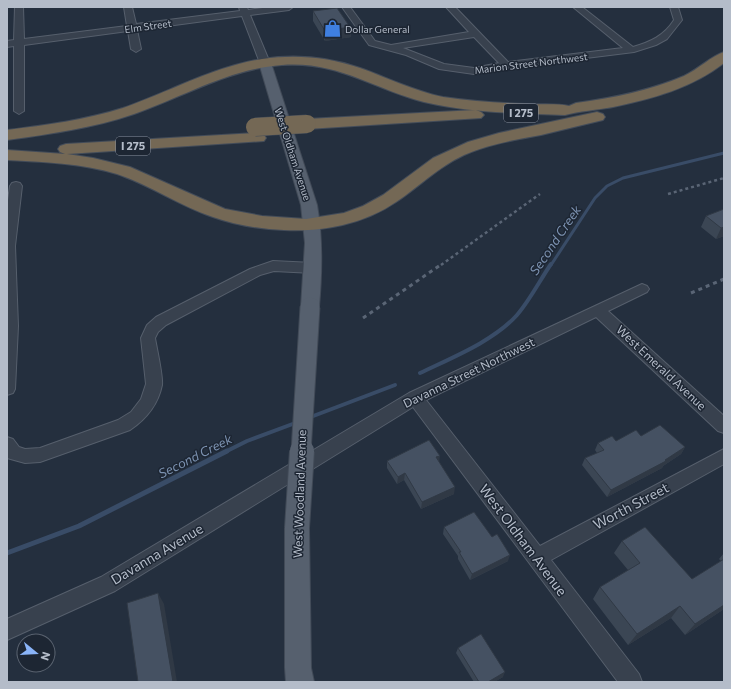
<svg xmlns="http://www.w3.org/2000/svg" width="731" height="689" viewBox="0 0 731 689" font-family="Commissioner,sans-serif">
  <rect width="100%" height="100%" fill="#242f3e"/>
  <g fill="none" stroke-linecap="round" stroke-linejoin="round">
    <polyline stroke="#394c67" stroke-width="3" points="551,265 595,198 607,186 623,178 724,153"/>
    <g stroke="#394c67" stroke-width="4">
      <path d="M420,373c31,-15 74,-32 97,-58 13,-15 23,-35 34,-51"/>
      <polyline points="308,418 395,385"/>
      <polyline points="225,452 247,441 298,422"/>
    </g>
    <polyline stroke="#394c67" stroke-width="5" points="7,553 79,526 227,451"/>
    <defs>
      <g id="minor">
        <polygon points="15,7 23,7 24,39 127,26 124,7 132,7 136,24 240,11 239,7 247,7 248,10 269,7 293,7 289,10 250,15 270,63 265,66 260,63 242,16 137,30 141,49 136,52 131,49 128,31 24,45 24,111 19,114 14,111 14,46 7,47 7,41 14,40"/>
        <path d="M342,7h8l25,34 16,4 78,-13 -23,-25h9l53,55 115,-14 -50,-41h9l51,40c17,-5 31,-11 41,-27l-4,-13h8l4,13 -15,19 -11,6 -22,7 -128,16 -32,6 -35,-5 -33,-14 -37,-10zM474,37l25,26 -25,5 -30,-4 -41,-16z"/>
        <polygon points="16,182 20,183 22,186 15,246 18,326 15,389 13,393 7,395 7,207 10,186 12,183"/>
        <path d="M273,261l40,2 5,2 2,3 -2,3 -5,2 -39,-2 -14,4 -94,50 -8,7 -3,6c2,12 8,37 7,47 -4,20 -16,34 -32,45l-90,32 -15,1 -18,-5v-21l6,2 6,8 6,2 15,-1 78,-28 13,-8 10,-13 5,-15 -5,-46 6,-13 9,-8 94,-48z"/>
        <polygon points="642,284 647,286 649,289 647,292 608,311 724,416 724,433 718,431 596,317 426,400 540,546 724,449 724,464 551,560 639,674 642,682 618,682 413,407 115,591 7,640 7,619 101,577 409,393"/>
      </g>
      <g id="major">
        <path d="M265,59l4,1 2,3 46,142c6,34 5,68 2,102l-3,5 -6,1 -6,-1 -3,-5 4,-64 -4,-38 -42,-142 2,-3z"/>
        <polygon points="297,517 305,520 309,528 311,668 314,682 286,682 285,668 285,528 289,520"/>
      </g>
      <g id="highway">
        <path d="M724,52v11c-32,25 -72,36 -111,44 -16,3 -34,4 -48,8 -47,-2 -95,-2 -141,-13 -51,-13 -85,-41 -142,-37 -53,4 -99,32 -148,49 -41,14 -84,20 -127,26v-10c39,-5 78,-10 116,-22 46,-16 90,-41 139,-49 33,-5 67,-2 98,9 28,10 54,23 83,29 28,4 56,6 84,7 14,1 29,-1 42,2l7,-3c37,-5 73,-12 108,-27 13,-6 29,-21 40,-24z"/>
        <polygon points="476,110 481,112 484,115 481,118 307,129 301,127 299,124 301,121 307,119"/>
        <path d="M597,112l6,2 2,3 -2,3c-21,5 -42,10 -62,15 -27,5 -52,9 -77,20 -26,12 -44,31 -68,47 -32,22 -73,30 -112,28 -23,-1 -49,-5 -71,-13 -33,-11 -63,-32 -96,-43 -36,-11 -73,-12 -110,-14v-10l58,4 -5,-2 -2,-3 2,-3 6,-2 192,-11 6,2 2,3 -2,3 -197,13 26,4 37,9 95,42 37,7 44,3 38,-6 19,-7 20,-11 50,-37 35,-16 31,-9z"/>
      </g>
    </defs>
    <use href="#minor" stroke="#565f6c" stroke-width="2"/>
    <use href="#major" stroke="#414a57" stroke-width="2"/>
    <use href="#highway" stroke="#434c59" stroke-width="2"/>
    <use href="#minor" fill="#38414e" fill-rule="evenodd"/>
    <use href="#major" fill="#56606e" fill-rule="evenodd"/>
    <use href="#highway" fill="#746855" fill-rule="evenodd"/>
    <g stroke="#5a6575" stroke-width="2.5" stroke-dasharray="3 3" stroke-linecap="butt">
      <polyline points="668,194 724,178"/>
      <polyline points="441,265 540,194"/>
    </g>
    <g stroke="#5a6575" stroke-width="3" stroke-dasharray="4 4" stroke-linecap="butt">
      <polyline points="691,293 724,279"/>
      <polyline points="363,318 442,264"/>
    </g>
    <defs>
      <polyline id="major-bridge-far1" points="301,452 310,307"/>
      <polyline id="major-bridge" points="297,528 302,451"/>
      <polyline id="highway-bridge" points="255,127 307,124"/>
    </defs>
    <use href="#major-bridge-far1" stroke="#414a57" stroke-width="21" stroke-linecap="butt"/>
    <use href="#major-bridge" stroke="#414a57" stroke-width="26" stroke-linecap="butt"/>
    <use href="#highway-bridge" stroke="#434c59" stroke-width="19" stroke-linecap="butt"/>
    <use href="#major-bridge-far1" stroke="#56606e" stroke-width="19"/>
    <use href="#major-bridge" stroke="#56606e" stroke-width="24"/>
    <use href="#highway-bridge" stroke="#746855" stroke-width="18"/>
  </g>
  <g fill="#3b4654">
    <polygon points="313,11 350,27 351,37 325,41 313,21"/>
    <polygon points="724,209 724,236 716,239 701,227 706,216"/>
    <polygon points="641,436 685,447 681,454 663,466 662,468 607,497 582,465 585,458 597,453 595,450 598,443 616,441"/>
    <polygon points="387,461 439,462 454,494 421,509 404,480 397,484 387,468"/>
    <polygon points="444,527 508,561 470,580 458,559 458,556 443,534"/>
    <polygon points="622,541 692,579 721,561 719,559 724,553 724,609 685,635 671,618 628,645 593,599 600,587 628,570 614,553"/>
    <polygon points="458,648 503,677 494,682 474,682 456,653"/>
  </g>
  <g fill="#303945">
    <polygon points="350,27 351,37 325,41 325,31"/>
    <polygon points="724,227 724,236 716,239 721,228"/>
    <polygon points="685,447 681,454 663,466 662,468 607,497 611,490 665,460"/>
    <polygon points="440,456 439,463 436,457"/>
    <polygon points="405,473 404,480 397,484 398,477"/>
    <polygon points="455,487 454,494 421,509 422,502"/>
    <polygon points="510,555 508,561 470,580 472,574"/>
    <polygon points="158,593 164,604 177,682 173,682"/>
    <polygon points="724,605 724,609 685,635 695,624"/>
    <polygon points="680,606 671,618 628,645 637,634"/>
    <polygon points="505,672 503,677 494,682 488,682"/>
  </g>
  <g fill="#455162" stroke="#303945">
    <polygon points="337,8 350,27 325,31 313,11"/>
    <polygon points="724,209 724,227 721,228 706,216"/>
    <polygon points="660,425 685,447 665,460 666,461 611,490 585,458 604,450 598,443 612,436 616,441 636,430 641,436"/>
    <polygon points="429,440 440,456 436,457 455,487 422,502 405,473 398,477 387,461"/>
    <polygon points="474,512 492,537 497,534 510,555 472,574 459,552 461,552 444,527"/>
    <polygon points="645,527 692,579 724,559 724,605 695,624 680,606 637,634 600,587 640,563 622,541"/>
    <polygon points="158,593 173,682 138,682 127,603"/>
    <polygon points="481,634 505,672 488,682 479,682 458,648"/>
  </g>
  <defs>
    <symbol id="shop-bare" viewBox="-9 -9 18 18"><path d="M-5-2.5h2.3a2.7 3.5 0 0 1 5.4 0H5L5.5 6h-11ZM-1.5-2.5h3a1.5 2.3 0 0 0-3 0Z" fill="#3f7fe0" stroke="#1d2633" stroke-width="2.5" paint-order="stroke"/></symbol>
  </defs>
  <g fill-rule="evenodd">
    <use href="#shop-bare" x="320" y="16" width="25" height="25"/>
  </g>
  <g text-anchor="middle" stroke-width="3" stroke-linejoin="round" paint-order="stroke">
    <g font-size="10" fill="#b4bcc9" stroke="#1d2633">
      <text transform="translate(148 26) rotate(-8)" y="4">Elm Street</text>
      <text transform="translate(531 63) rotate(-7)" y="4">Marion Street Northwest</text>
      <text transform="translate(293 154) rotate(72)" y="4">West Oldham Avenue</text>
    </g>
    <g font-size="10" fill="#b4bcc9" stroke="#1d2633" text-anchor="start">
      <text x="345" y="33">Dollar General</text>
    </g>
    <g fill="#1d2633" stroke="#878f9c" stroke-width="1">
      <rect x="504" y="104" width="34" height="18" rx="3"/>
      <rect x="116" y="137" width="34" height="18" rx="3"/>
    </g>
    <g font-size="11" font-weight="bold" fill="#b4bcc9">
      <text x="521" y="117">I 275</text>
      <text x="133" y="150">I 275</text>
    </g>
    <g font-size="12" fill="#b4bcc9" stroke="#1d2633">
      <text transform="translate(661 368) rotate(43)" y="4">West Emerald Avenue</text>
      <text transform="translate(469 373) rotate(-26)" y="4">Davanna Street Northwest</text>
      <text transform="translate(300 494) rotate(-88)" y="4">West Woodland Avenue</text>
    </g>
    <g font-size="13" font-style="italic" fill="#7c92b1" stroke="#1d2633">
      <text transform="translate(555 240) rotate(-56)" y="5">Second Creek</text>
      <text transform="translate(195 456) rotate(-27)" y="5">Second Creek</text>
    </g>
    <g font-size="14" fill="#b4bcc9" stroke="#1d2633">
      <text transform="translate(631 506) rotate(-28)" y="5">Worth Street</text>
      <text transform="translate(523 540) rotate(53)" y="5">West Oldham Avenue</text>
      <text transform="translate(157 554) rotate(-31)" y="5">Davanna Avenue</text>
    </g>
  </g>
  <rect width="731" height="689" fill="none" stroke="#b4bcc9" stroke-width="16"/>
  <g transform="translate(36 653) rotate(108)"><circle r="19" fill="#1d2633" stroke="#59626f"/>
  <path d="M0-3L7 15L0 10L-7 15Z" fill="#8ab4f8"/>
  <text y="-6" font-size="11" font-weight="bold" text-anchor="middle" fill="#b4bcc9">N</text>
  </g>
</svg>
